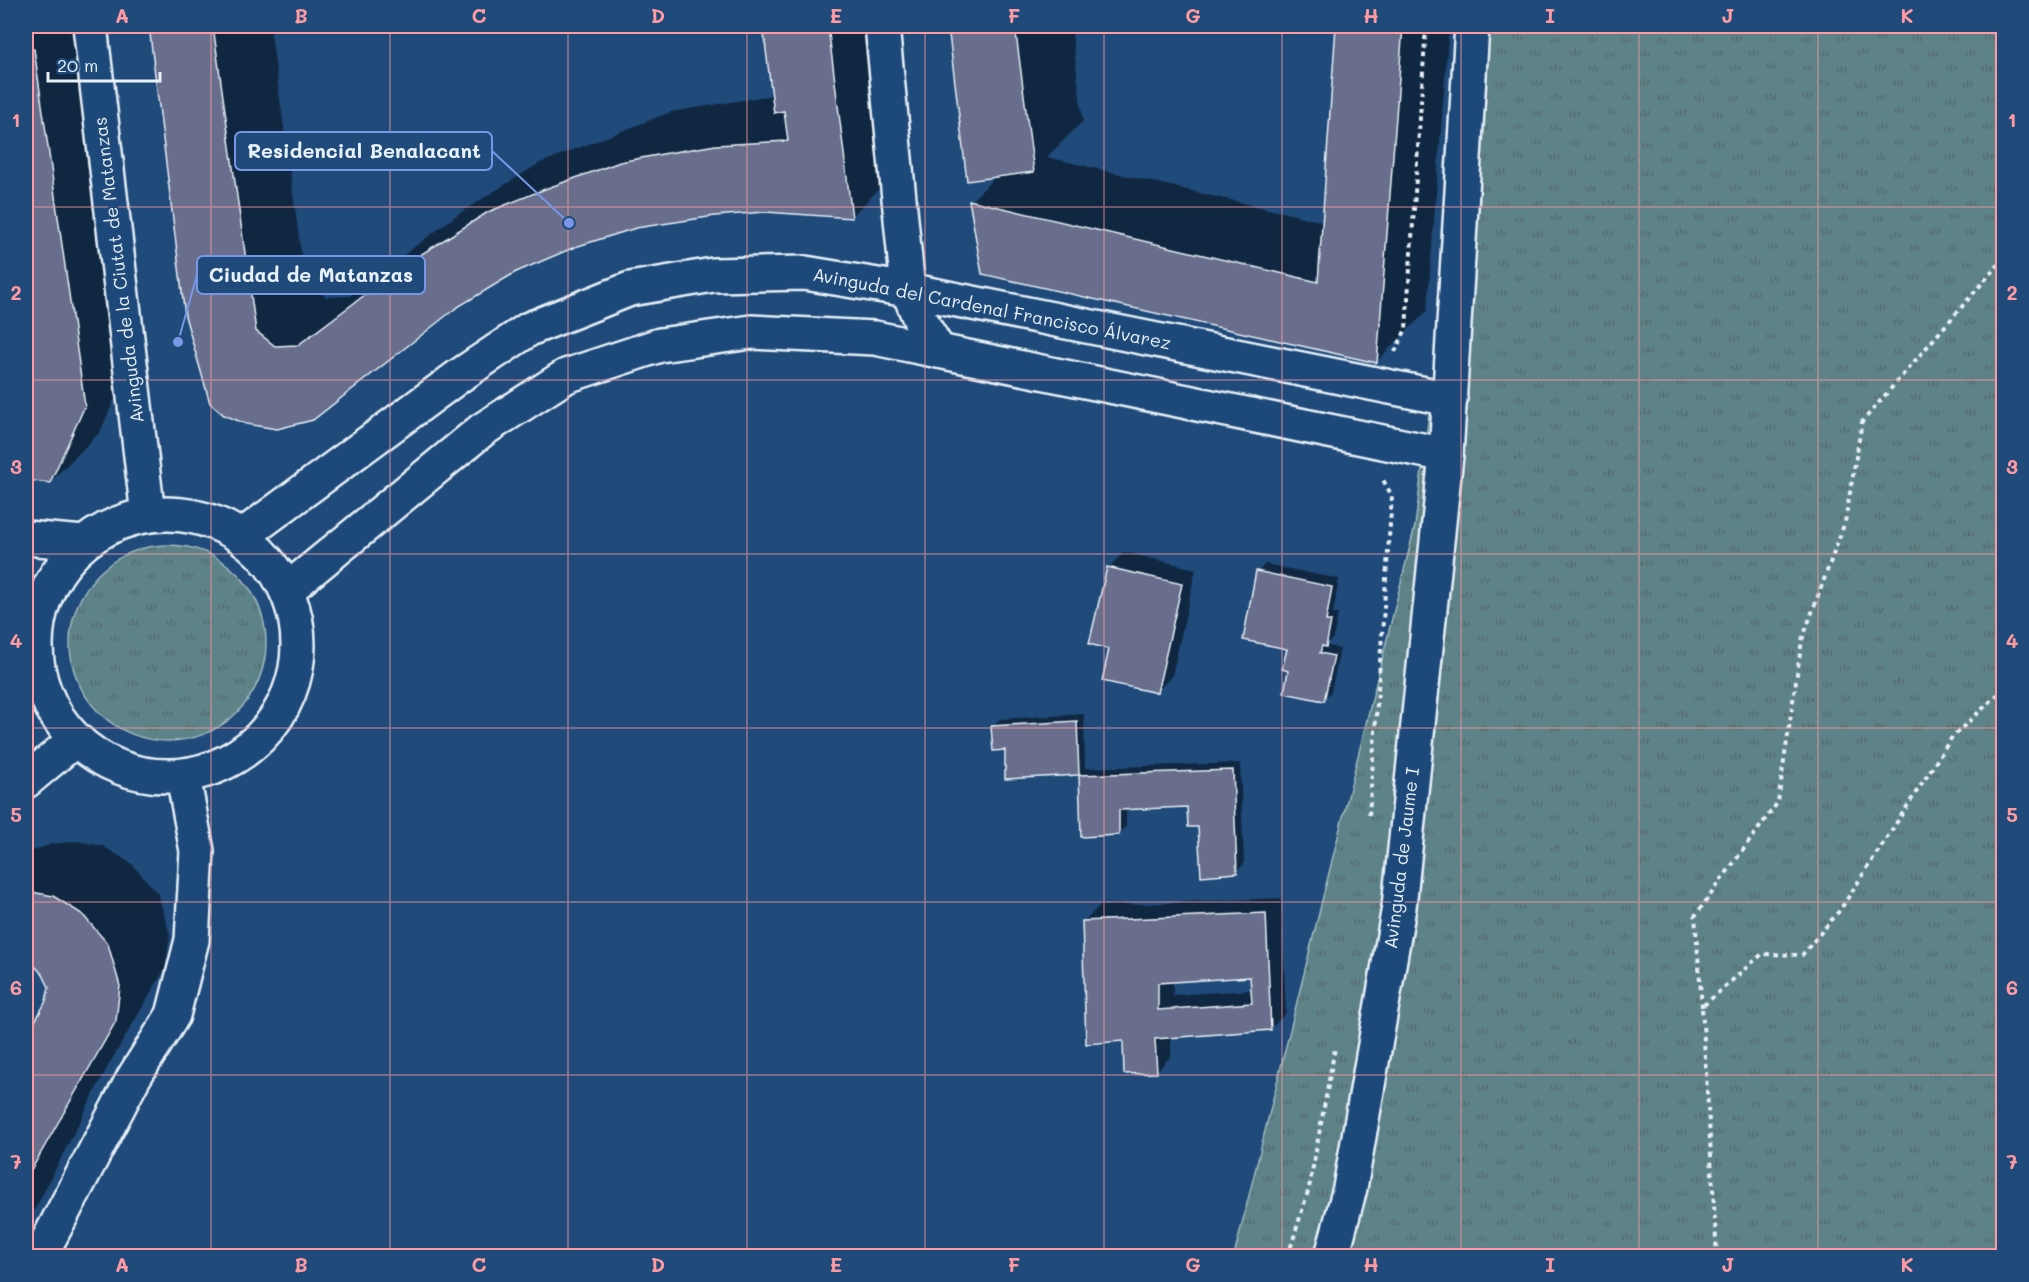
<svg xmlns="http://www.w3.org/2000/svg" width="2029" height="1282" viewBox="0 0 2029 1282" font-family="Mali,sans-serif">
  <defs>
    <pattern id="grass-tufts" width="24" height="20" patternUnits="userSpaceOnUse" patternTransform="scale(1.5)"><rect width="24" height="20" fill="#5d8287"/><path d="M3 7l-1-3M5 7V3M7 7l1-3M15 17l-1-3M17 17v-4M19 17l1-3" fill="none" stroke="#546b6f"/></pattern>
  </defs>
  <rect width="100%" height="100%" fill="#1f4a7a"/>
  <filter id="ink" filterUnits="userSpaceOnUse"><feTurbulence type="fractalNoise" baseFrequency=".0167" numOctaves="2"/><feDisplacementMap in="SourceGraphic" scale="12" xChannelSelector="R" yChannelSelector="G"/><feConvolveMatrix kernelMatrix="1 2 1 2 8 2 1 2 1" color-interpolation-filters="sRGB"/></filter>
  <g filter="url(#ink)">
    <g fill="url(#grass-tufts)" stroke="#a2bac0" stroke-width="1.5">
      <polygon points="1477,26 2003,26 2003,1256 1234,1256 1415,526"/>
      <circle cx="168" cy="643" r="98"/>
    </g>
    <g fill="#0007" fill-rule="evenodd">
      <polygon points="26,26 87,26 134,355 100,432 50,482 26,479"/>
      <polygon points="161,26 270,26 305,281 326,297 350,296 458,214 540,163 671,112 773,95 764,26 884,26 901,167 851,217 765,211 715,214 636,226 574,246 515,270 455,307 312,419 277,428 152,35"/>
      <polygon points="949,26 1071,26 1083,121 1047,157 1324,222 1338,26 1449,26 1427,311 1377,361 971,201 996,176 969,179"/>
      <polygon points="1124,552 1196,569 1172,676 1157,691 1110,648 1108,568"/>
      <polygon points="1265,564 1339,579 1333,614 1338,614 1333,638 1326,645 1340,649 1331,692 1324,699 1290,670 1288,648 1258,572"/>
      <polygon points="1084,714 1085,768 1240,763 1244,864 1236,872 1200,825 1189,805 1126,808 1126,826 1119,833 1082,836 1080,774 1007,777 1007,749 992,727 1000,719"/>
      <polygon points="77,841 103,846 132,864 158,894 170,935 165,969 108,1066 26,1227 26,1041 47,1002 50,987 44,974 34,963 26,962 26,853 52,844"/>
      <path d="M1281,898l5,115 -15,15 -100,8v20l-15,16 -32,-32 -40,-118 15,-16zM1252,976l1,14 -80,5v-14z"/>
    </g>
    <g fill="#676e8c" stroke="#e8f1f8" stroke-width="1.5" fill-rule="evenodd">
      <polygon points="195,26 213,26 256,331 275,346 298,345 406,264 488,212 545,189 620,162 668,153 716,145 788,141 784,111 774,113 763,26 828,26 852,218 765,212 715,216 636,228 575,247 516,272 456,308 313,420 277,429 246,424 224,415 210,403 185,316 150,34"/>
      <polygon points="948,26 1015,26 1034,172 967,181"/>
      <polygon points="1336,26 1403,26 1377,363 982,274 969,200 1318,282"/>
      <polygon points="34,49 85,406 50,483 26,480 26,50"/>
      <polygon points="1107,567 1182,584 1157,693 1102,681 1109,649 1089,644"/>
      <polygon points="1256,571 1332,587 1326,621 1331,621 1326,647 1322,646 1320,653 1334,656 1324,701 1284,693 1288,671 1282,669 1287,649 1243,640"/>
      <polygon points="1077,721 1079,775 1005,779 1005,750 993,751 991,726"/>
      <polygon points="1233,770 1237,873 1201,876 1198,827 1188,827 1187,807 1119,810 1119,835 1081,837 1079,775"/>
      <polygon points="26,891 53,896 82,914 108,944 120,986 116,1021 26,1179 26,1038 46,1001 49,987 43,975 33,964 26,963"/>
      <path d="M1266,913l5,117 -116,9 2,34 -33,1 -1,-33 -37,3 -4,-123zM1250,977l2,26 -94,7v-27z"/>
    </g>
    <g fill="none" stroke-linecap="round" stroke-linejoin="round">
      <defs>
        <g id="street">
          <polyline points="90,26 148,515"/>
          <polyline points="882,26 908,290 921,322 939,351"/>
          <polyline points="26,538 84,543"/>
          <polyline points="40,1256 134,1077 173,1015 192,940 197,851 183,776"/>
        </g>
        <g id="secondary">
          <circle cx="167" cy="645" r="131"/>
          <polyline points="245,534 459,376 529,329 630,289 713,275 805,273 908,290 1450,399"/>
          <polyline points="287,590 482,430 566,376 660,345 751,332 875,338 1446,455"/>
          <polyline points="26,781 75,740"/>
          <polyline points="1332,1256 1350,1188 1399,907 1446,455 1472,26"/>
        </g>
      </defs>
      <use href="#street" stroke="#e8f1f8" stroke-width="38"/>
      <use href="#secondary" stroke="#e8f1f8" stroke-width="38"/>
      <g stroke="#e8f1f8" stroke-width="4" stroke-dasharray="4.5 4.5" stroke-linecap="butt">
        <polyline points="1395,352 1406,329 1426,26"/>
        <polyline points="1369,815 1392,496 1382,478"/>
        <polyline points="1702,1007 1695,916 1778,802 1802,640 1845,522 1862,422 2004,258"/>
        <polyline points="1288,1256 1309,1188 1335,1048"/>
        <polyline points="1717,1256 1702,1007 1762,954 1802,955 1840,910 1952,737 2004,689"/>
      </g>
      <use href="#street" stroke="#1f4a7a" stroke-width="33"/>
      <use href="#secondary" stroke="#1f4a7a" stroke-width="33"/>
    </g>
  </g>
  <path fill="none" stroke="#ff9aa2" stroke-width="1.5" stroke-opacity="0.55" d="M211,26v1230M390,26v1230M568,26v1230M747,26v1230M925,26v1230M1104,26v1230M1282,26v1230M1461,26v1230M1639,26v1230M1818,26v1230M26,207h1978M26,380h1978M26,554h1978M26,728h1978M26,902h1978M26,1075h1978"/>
  <g text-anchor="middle" stroke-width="5" stroke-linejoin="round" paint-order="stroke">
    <g font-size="18" fill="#e8f1f8" stroke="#1f4a7a">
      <text transform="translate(119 270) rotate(-97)" y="6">Avinguda de la Ciutat de Matanzas</text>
      <text transform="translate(992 309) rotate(11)" y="6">Avinguda del Cardenal Francisco Álvarez</text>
      <text transform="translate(1402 858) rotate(-83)" y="6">Avinguda de Jaume I</text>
    </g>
  </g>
  <path fill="none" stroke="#7897e6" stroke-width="2" d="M569 223L492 151M178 342L197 275"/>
  <g fill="#7897e6" stroke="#1f4a7a" stroke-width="2">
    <circle cx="569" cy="223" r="6"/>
    <circle cx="178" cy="342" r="6"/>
  </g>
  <g fill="#1f4a7a" stroke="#7897e6" stroke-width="2">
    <rect x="235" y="132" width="257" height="38" rx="6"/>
    <rect x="197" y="256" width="228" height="38" rx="6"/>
  </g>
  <g font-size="20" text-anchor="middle" font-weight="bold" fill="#e8f1f8">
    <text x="364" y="158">Residencial Benalacant</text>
    <text x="311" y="282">Ciudad de Matanzas</text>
  </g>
  <rect width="2029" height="1282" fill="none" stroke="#1f4a7a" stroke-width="66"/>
  <path d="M48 72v9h112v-9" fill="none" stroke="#e8f1f8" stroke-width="3"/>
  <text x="57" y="72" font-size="18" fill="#e8f1f8" stroke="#1f4a7a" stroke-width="4.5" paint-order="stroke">20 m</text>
  <rect x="33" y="33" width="1963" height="1216" fill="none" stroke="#ff9aa2" stroke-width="2"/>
  <g font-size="20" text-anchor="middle" font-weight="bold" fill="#ff9aa2">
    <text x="122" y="23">A</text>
    <text x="301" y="23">B</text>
    <text x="479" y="23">C</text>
    <text x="658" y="23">D</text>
    <text x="836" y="23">E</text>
    <text x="1014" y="23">F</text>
    <text x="1193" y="23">G</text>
    <text x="1371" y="23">H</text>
    <text x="1550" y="23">I</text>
    <text x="1728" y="23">J</text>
    <text x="1907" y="23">K</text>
    <text x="16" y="127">1</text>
    <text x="2012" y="127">1</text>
    <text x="16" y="300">2</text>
    <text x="2012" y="300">2</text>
    <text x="16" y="474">3</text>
    <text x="2012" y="474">3</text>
    <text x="16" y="648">4</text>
    <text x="2012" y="648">4</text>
    <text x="16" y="822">5</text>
    <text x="2012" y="822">5</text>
    <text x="16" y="995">6</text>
    <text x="2012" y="995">6</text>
    <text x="16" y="1169">7</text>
    <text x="2012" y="1169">7</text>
    <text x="122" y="1272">A</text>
    <text x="301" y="1272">B</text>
    <text x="479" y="1272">C</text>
    <text x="658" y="1272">D</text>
    <text x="836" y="1272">E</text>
    <text x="1014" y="1272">F</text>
    <text x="1193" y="1272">G</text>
    <text x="1371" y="1272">H</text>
    <text x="1550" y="1272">I</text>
    <text x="1728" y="1272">J</text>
    <text x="1907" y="1272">K</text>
  </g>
</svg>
